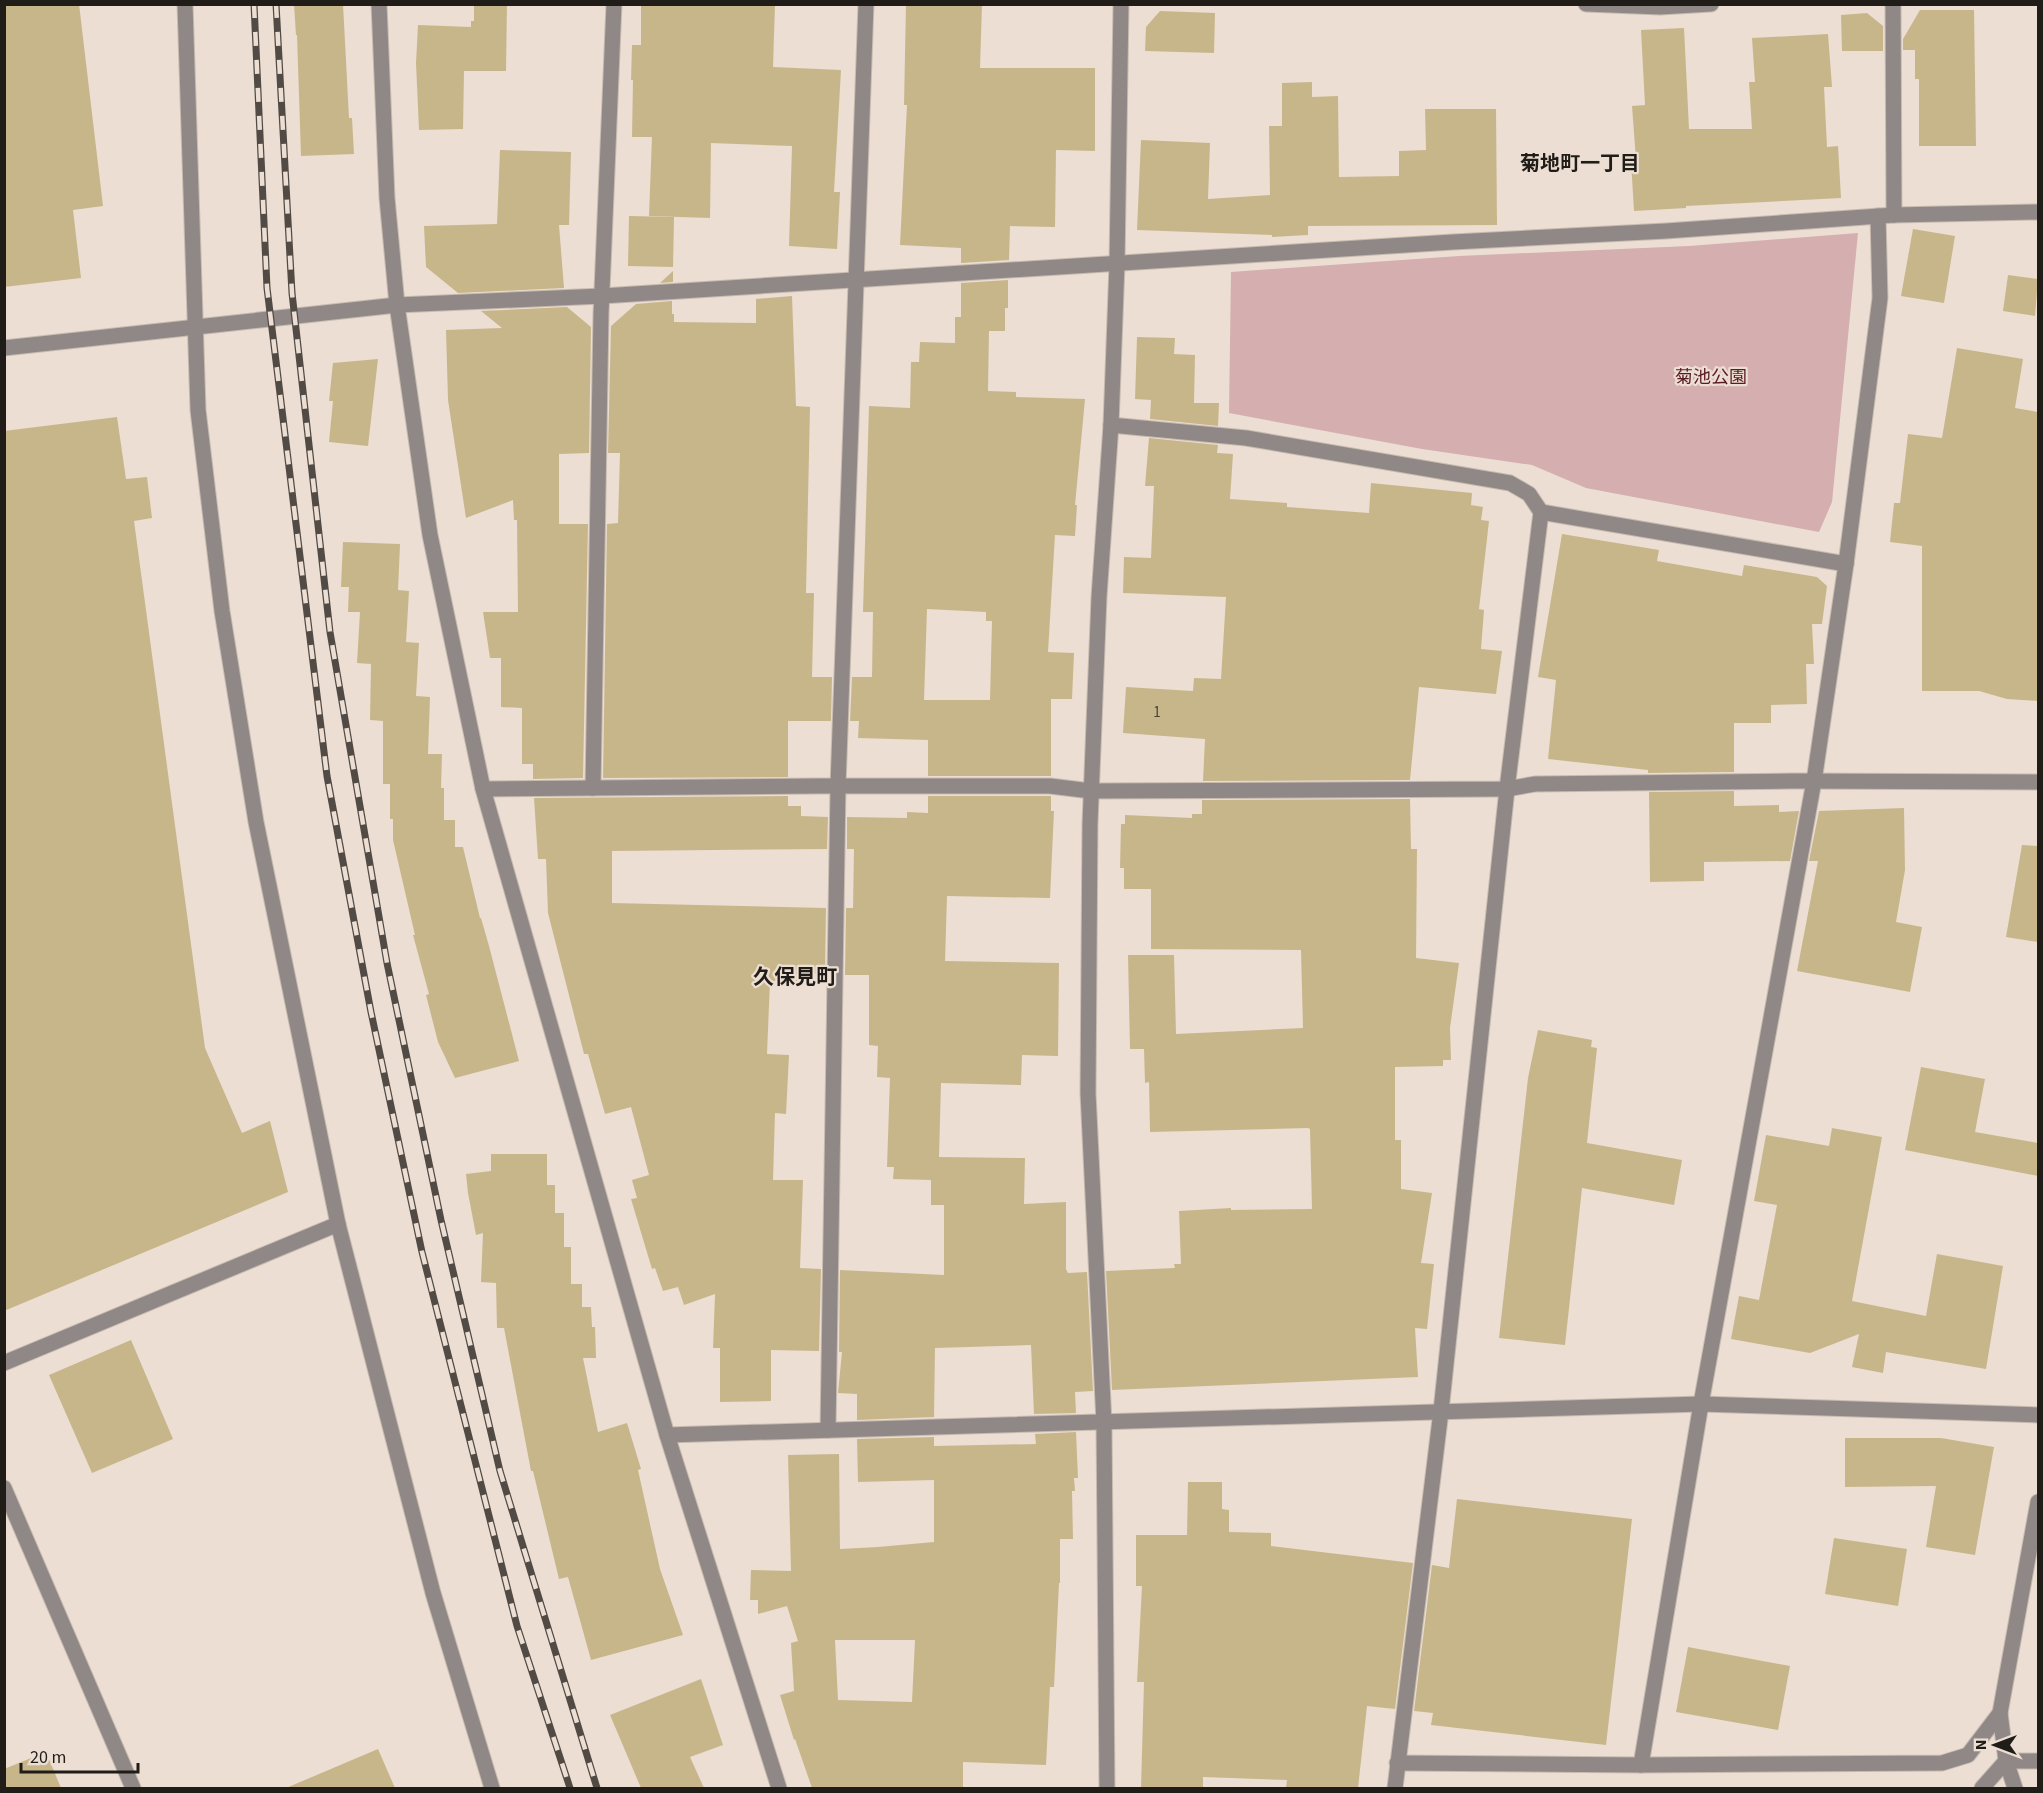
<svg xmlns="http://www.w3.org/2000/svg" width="2043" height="1793" viewBox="0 0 2043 1793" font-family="'Source Sans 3','Noto Sans JP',sans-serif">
  <rect width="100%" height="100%" fill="#ecded2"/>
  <polygon fill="#d5aeaf" points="1858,233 1832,502 1819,532 1586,488 1532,465 1422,449 1229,413 1231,272 1459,256 1689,246"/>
  <g fill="#c8b68b" fill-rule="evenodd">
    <polygon points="4,4 79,4 103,206 73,210 81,278 4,287"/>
    <polygon points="294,4 343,4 349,118 352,118 354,154 301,156 297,35 296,35"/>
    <polygon points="474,4 507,4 506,71 464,71 463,129 419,130 416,63 418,25 471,27 471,21 474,21"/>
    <polygon points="641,4 775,4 773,67 841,70 834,192 840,192 837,249 789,246 792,146 711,143 710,218 649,216 652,137 632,137 633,80 631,80 632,45 641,45"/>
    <polygon points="906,4 982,4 980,68 1095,68 1095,151 1056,150 1055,227 1010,226 1009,260 961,263 961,248 900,245 907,105 904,105"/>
    <polygon points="1920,10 1974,10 1976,146 1919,146 1919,79 1915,79 1915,50 1903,50 1903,39"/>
    <polygon points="1160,11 1215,13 1214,53 1145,51 1146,27"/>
    <polygon points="1867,13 1883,26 1883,51 1842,51 1841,15"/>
    <polygon points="1684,28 1689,129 1752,129 1749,82 1755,82 1752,38 1828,34 1832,87 1824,87 1827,147 1838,146 1841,198 1686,206 1686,208 1634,211 1631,161 1636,160 1632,106 1645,105 1641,30"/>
    <polygon points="1312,82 1312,97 1338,96 1339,177 1399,176 1399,151 1426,150 1425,109 1496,109 1497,225 1308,226 1308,235 1272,237 1272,235 1137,230 1141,140 1210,143 1208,199 1270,195 1269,126 1282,126 1282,83"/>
    <polygon points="500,150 571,152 569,225 559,225 564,288 458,293 426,267 424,226 497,224"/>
    <polygon points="629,216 674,217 673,267 628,266"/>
    <polygon points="1913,229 1955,236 1944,303 1901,296"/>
    <polygon points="673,271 673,282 660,283"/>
    <polygon points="2008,275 2038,279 2035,316 2003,311"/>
    <path d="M1008,280v28h-3v23h-16l-1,60 28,1v5l69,2 -10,106h2l-2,31 -20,-1 -7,117 26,1 -2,46h-21v77h-123v-36l-70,-2 1,-17h-9l2,-44h20l1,-65h-10l6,-206 41,2 1,-46h8l1,-20 35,1v-26h6v-34zM927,609l59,3v9h6l-2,79h-66z"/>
    <polygon points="792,296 796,406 810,407 806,593 814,593 812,677 832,677 831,721 788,721 788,777 603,778 607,524 618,523 620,453 608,453 611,326 636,304 672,301 672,314 674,314 674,322 756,323 756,299"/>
    <polygon points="567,307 591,327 589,453 559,454 559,524 588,524 583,778 533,779 533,764 522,764 522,708 501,707 501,658 490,658 483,612 518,612 517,520 514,520 513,500 466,518 448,400 446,330 502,328 481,311"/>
    <polygon points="1137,337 1175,338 1174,354 1195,355 1194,403 1219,403 1218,426 1150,419 1151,400 1135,399"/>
    <polygon points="1957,348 2023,359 2015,408 2038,412 2038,701 2007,699 1979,691 1922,691 1922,546 1890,542 1894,503 1900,503 1908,434 1942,438"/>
    <polygon points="378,359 368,446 329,442 333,401 329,401 333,363"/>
    <polygon points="117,417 126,479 147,477 152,518 134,521 205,1048 242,1133 270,1121 288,1192 4,1311 4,431"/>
    <polygon points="1149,438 1218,445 1217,453 1233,454 1230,499 1287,503 1287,507 1369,513 1371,483 1472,493 1471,505 1483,507 1481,520 1489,521 1479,609 1484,610 1481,649 1502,651 1496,694 1419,687 1410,780 1203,781 1205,739 1123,733 1126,687 1193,691 1194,678 1221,679 1226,597 1123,593 1124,557 1151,558 1154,486 1145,486"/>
    <polygon points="1562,534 1659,550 1657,561 1742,576 1744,565 1817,577 1827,586 1822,624 1812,624 1814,664 1806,664 1807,704 1771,705 1771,723 1734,723 1734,772 1648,773 1648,770 1548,759 1556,680 1538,677"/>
    <polygon points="343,542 400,544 398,590 409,591 406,642 419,643 416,696 430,697 428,754 442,754 441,788 444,788 444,820 455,820 455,847 463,847 480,918 481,918 489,946 519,1061 455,1078 438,1042 426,995 429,994 413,935 415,935 393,840 393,819 390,819 390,784 383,784 383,721 370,720 371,664 357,663 360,612 348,612 349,587 341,587"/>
    <polygon points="1734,791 1734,806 1779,805 1779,812 1799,811 1790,861 1704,862 1704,881 1650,882 1649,792"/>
    <polygon points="788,796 788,806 801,806 801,816 828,817 827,849 612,851 612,903 826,908 825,974 809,973 809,981 770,981 767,1054 789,1055 786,1114 775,1113 773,1180 803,1180 800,1268 821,1269 819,1351 771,1350 771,1401 720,1402 720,1348 713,1348 715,1294 684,1305 678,1287 663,1291 655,1268 652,1269 631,1199 637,1198 632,1180 649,1175 631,1107 605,1114 588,1054 584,1054 548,913 546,859 538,859 534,798"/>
    <polygon points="928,796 1051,796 1051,811 1054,811 1050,898 947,896 945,961 1059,963 1058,1056 1022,1055 1021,1085 941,1083 939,1157 1025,1158 1024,1204 1066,1202 1066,1269 1068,1273 1087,1272 1093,1391 1075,1392 1076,1413 1034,1414 1031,1345 935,1348 934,1417 857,1420 857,1394 838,1393 842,1352 839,1352 840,1270 944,1275 944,1205 931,1205 931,1180 893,1179 894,1167 887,1167 890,1078 877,1077 878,1046 869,1045 869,975 845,975 846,908 853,908 854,849 847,849 847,817 907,818 907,812 928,813"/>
    <polygon points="1410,799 1411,849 1417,849 1416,958 1459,963 1450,1028 1451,1060 1443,1060 1443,1066 1395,1067 1395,1140 1401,1140 1401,1189 1432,1193 1421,1263 1434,1264 1427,1329 1415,1328 1418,1377 1112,1390 1106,1271 1175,1268 1174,1264 1181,1264 1179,1211 1231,1208 1231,1210 1312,1209 1310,1129 1308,1128 1150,1132 1149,1082 1145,1083 1144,1049 1130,1049 1128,955 1174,955 1176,1034 1303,1028 1301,950 1151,949 1151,889 1124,889 1124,868 1120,868 1121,824 1125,824 1125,815 1192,818 1192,814 1202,814 1202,800"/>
    <polygon points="1904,808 1905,870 1896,922 1922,927 1910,992 1797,971 1818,861 1809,861 1819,811"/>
    <polygon points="2022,845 2038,846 2038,942 2006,937"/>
    <polygon points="1538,1030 1592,1040 1591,1047 1597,1048 1587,1143 1682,1160 1674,1205 1582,1188 1565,1345 1499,1338 1528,1078"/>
    <polygon points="1921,1067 1985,1079 1975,1132 2038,1143 2038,1176 1905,1150"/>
    <polygon points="1832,1128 1882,1137 1852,1301 1926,1316 1937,1254 2003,1266 1986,1369 1886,1352 1883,1373 1852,1367 1859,1334 1810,1353 1731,1339 1739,1296 1759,1300 1777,1205 1754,1201 1766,1135 1829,1146"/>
    <polygon points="491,1154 547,1154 547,1185 555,1185 555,1213 564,1213 564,1247 571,1247 571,1284 582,1284 582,1307 591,1307 592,1327 595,1327 596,1358 583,1358 598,1432 627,1423 641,1469 638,1470 660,1569 683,1635 591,1660 568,1577 559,1579 533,1471 531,1471 504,1328 497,1328 496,1283 481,1282 483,1233 476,1235 468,1193 466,1174 491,1171"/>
    <polygon points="131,1340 173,1439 92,1473 49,1375"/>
    <path d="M1076,1432l2,46h-4l1,13h-3l1,48h-13v44h-1l-5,104h-4l-4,78 -83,-3v26h-151l-17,-49 -1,1 -14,-45 14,-4 -3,-48 7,-2 -11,-35 -29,8v-14h-8l1,-30 40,1 -3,-116 51,-1 1,95 38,-2 56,-5v-62l-76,2 -1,-43 77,-2v9l102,-2 -1,-10zM835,1640h80l-3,62 -74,-2z"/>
    <polygon points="1845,1438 1941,1438 1994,1447 1975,1555 1926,1547 1936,1486 1845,1487"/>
    <polygon points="1188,1482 1222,1482 1222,1509 1229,1510 1229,1532 1271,1533 1271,1546 1413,1563 1395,1709 1367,1706 1358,1788 1286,1788 1287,1780 1203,1777 1203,1788 1141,1788 1144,1682 1137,1682 1142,1586 1136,1586 1136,1535 1187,1535"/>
    <polygon points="1457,1499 1632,1519 1606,1745 1431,1725 1433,1713 1414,1711 1432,1565 1449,1568"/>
    <polygon points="1834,1538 1907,1549 1898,1606 1825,1594"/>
    <polygon points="1688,1647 1790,1666 1778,1730 1676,1712"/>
    <polygon points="701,1679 723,1745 690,1757 704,1788 641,1788 610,1715"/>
    <polygon points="378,1749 395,1788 286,1788"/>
    <polygon points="46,1752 61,1788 4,1788 4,1769"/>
  </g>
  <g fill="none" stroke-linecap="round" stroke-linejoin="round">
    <defs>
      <g id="minor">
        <polyline points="185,4 198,410 222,611 256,822 338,1224 433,1593 492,1788"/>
        <polyline points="379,4 387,198 397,305 430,535 483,789 667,1435 779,1788"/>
        <polyline points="1586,4 1660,7 1711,4"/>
        <polyline points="1893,4 1894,215"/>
        <polyline points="4,348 397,305 602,296 1453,242 1666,231 1894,215 2038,212"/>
        <polyline points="1111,425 1246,438 1510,483 1529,494 1541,512 1507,789 1441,1411 1395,1788"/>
        <polyline points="1541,512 1846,564"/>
        <polyline points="593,788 601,314 614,4"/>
        <polyline points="483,789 817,786 1050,786 1091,791 1507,789 1535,784 1792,781 2038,782"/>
        <polyline points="4,1363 338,1224"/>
        <polyline points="828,1430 838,786 866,4"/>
        <polyline points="667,1435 1701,1404 2038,1415"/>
        <polyline points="4,1488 133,1788"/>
        <polyline points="1397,1763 1641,1765 1942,1763 1968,1755 2000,1713"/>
        <polyline points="1641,1765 1701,1404 1814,781 1846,564 1880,298 1878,216"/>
        <polyline points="1107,1788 1104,1423 1088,1093 1090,824 1099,597 1111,425 1117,264 1121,4"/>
        <polyline points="1982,1788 2006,1761 2038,1761"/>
        <polyline points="2015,1788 2006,1761 2000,1713 2038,1502"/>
      </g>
    </defs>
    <use href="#minor" stroke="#c7bbb0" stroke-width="17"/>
    <use href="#minor" stroke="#908886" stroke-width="15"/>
    <defs>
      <g id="rail">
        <polyline points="254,4 267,288 327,776 371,1012 422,1252 517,1626 570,1788"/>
        <polyline points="276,4 292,293 330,632 387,963 441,1220 500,1471 597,1788"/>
      </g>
    </defs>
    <use href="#rail" stroke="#524b45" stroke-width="7"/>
    <use href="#rail" stroke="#ecded2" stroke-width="4.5" stroke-dasharray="14" stroke-linecap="butt"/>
  </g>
  <g text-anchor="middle" stroke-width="4.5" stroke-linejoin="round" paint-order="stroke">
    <g font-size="15" fill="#4a4234">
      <text x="1157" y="717">1</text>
    </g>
    <g font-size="18" fill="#591b24" stroke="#ecded2">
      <text x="1711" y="383">菊池公園</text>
    </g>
    <g font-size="20" font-weight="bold" fill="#201c17" stroke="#ecded2">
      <text x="1580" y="170">菊地町一丁目</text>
    </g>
    <g font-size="21" font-weight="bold" fill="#201c17" stroke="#ecded2">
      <text x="795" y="984">久保見町</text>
    </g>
  </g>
  <rect width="2043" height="1793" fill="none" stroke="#201c17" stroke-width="12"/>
  <g transform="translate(1995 1745) rotate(270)" stroke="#ecded2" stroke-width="4.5" paint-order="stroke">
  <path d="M0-4.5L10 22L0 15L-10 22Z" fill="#201c17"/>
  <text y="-9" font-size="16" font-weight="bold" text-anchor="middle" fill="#201c17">N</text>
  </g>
  <path d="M21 1763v9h117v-9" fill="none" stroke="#201c17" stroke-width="3"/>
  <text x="30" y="1763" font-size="18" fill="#201c17" stroke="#ecded2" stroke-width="4.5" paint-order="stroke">20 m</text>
</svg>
